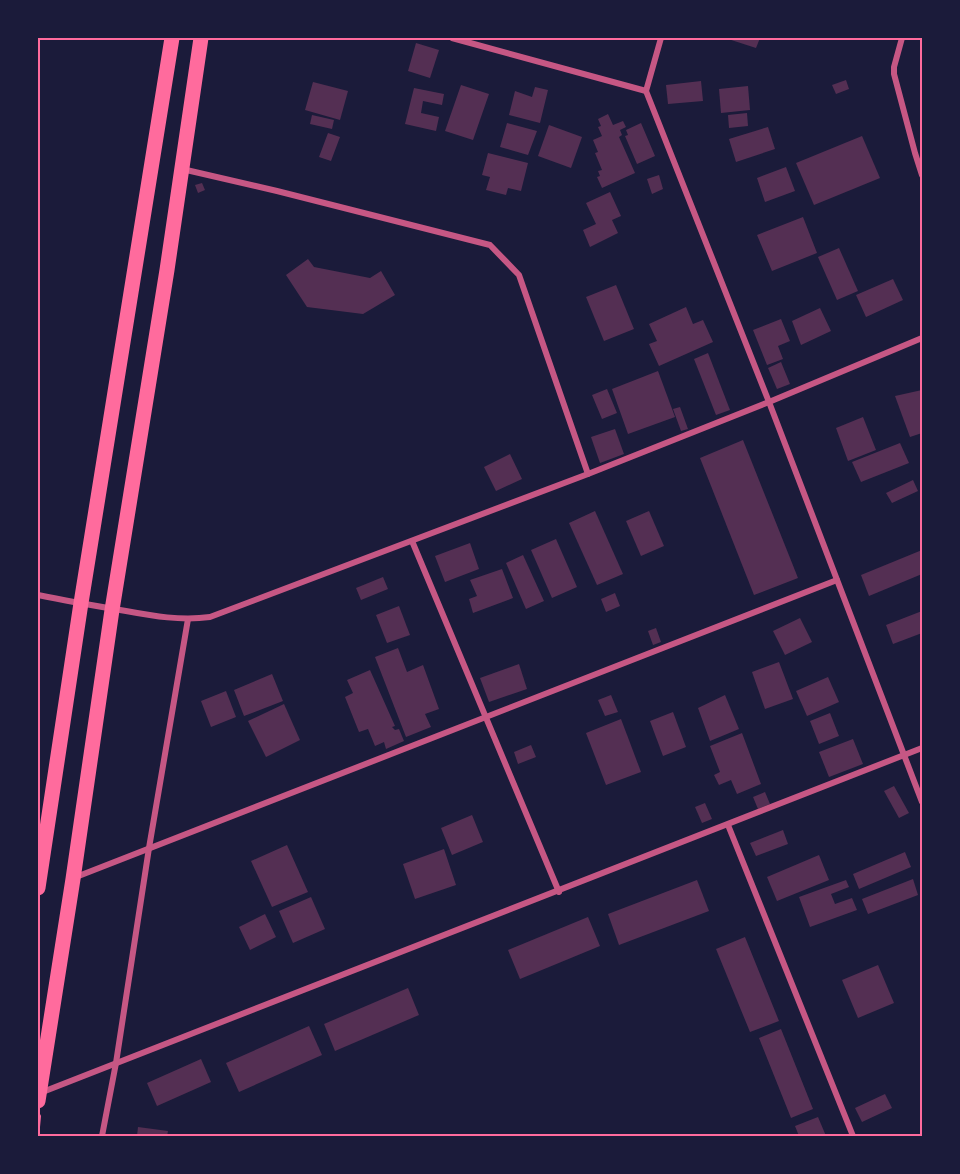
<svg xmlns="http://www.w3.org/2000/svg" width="960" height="1174" viewBox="0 0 960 1174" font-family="Lato,sans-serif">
  <rect width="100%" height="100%" fill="#1b1b3a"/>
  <g fill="#542f53">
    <polygon points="725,38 760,38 756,48"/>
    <polygon points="416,43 439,50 430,78 408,71"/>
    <polygon points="846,80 849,89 836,94 832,85"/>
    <polygon points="701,81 703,101 668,104 666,85"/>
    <polygon points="313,82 348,91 340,120 305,110"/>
    <polygon points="461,85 489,94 473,140 445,131"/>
    <polygon points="748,86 750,110 721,113 719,89"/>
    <polygon points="535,87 548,90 540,123 509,115 515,91 532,97"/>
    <polygon points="414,88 444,94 442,105 423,101 421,113 439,117 436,131 405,124"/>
    <polygon points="747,113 748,126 729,128 728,115"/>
    <polygon points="608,114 613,125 623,121 626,127 620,130 622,135 619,137 635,173 602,188 597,177 600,176 598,171 602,170 595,153 598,152 593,140 602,136 598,127 601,126 598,119"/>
    <polygon points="312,115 334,120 332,129 310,124"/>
    <polygon points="507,123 537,131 528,155 500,147"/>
    <polygon points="641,123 655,156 637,164 625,136 628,135 626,130"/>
    <polygon points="549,125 582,137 571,168 538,156"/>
    <polygon points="768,127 775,149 736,162 729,139"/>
    <polygon points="328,133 340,137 331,161 319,157"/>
    <polygon points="862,136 880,178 814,205 796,163"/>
    <polygon points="488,153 528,163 521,191 508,188 506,195 486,190 490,177 482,175"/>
    <polygon points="786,167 795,191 765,202 757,178"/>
    <polygon points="659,175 663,189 652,194 647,179"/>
    <polygon points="202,183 205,190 198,193 195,185"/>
    <polygon points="610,192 621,216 612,220 618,233 590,247 583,230 596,224 586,203"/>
    <polygon points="803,217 817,253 772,271 757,235"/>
    <polygon points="839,248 858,291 837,300 818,257"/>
    <polygon points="308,259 314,267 370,278 381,271 395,295 363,314 307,307 286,275"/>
    <polygon points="893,279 903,300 866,317 856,295"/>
    <polygon points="616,285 634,329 604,341 586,297"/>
    <polygon points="686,307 693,324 703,320 713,342 659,366 649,344 657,341 649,324"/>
    <polygon points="820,308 831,331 801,345 792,321"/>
    <polygon points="781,319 790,341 778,346 783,359 767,365 753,330"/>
    <polygon points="708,353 730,410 716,415 694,359"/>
    <polygon points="781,362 790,384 777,389 768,368"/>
    <polygon points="658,371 675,417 628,434 612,389"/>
    <polygon points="607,389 617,413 602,419 592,395"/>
    <polygon points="922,390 922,433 910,437 895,396"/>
    <polygon points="680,407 688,429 681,431 673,409"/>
    <polygon points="863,417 876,450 848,461 836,428"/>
    <polygon points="615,429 624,454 600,463 591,437"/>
    <polygon points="743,440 798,578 754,595 700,458"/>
    <polygon points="900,443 909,463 861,482 852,462"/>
    <polygon points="510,454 522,479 496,491 484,467"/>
    <polygon points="913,480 918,491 892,503 886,493"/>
    <polygon points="595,511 623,574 597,585 569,523"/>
    <polygon points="649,511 664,546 641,556 626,521"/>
    <polygon points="556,539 577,587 552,598 531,550"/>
    <polygon points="470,543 479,569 445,582 435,556"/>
    <polygon points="922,550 922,574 869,596 861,575"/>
    <polygon points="523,555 544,601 526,609 506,563"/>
    <polygon points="502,569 513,598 473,613 469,599 477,596 470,580"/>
    <polygon points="383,577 388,589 361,600 356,588"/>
    <polygon points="615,593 620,606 606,612 601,599"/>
    <polygon points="399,606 410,635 387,643 376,615"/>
    <polygon points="922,611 922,633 893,644 886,625"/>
    <polygon points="800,618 812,642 785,655 773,631"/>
    <polygon points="656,628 661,642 653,645 648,631"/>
    <polygon points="398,648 407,672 423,665 439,709 425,714 431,727 406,737 375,657"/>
    <polygon points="779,662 793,699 765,709 752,672"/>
    <polygon points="519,664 527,689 489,702 480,678"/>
    <polygon points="370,670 395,726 392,727 395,730 399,729 404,741 386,749 384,742 375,746 368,729 359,732 345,697 353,693 347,680"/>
    <polygon points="272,674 283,701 244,716 234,690"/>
    <polygon points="828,677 839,702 807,716 796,691"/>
    <polygon points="226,691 236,717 211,727 201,701"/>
    <polygon points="611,695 618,712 605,716 598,700"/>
    <polygon points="725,695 739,729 710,741 698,708"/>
    <polygon points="284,704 300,740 266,757 248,721"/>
    <polygon points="673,712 686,747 663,756 650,721"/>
    <polygon points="830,713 839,736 819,744 810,721"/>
    <polygon points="621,719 641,772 606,785 586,733"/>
    <polygon points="742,733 761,784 737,794 731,780 719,785 714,775 720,772 710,746"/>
    <polygon points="853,739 863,764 829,777 819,752"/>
    <polygon points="531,745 536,757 518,764 514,752"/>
    <polygon points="894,786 909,813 899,818 884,791"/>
    <polygon points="765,792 770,804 758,809 753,797"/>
    <polygon points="705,803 712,819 702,823 695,807"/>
    <polygon points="472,815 483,842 452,855 441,828"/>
    <polygon points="783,830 788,844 756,856 750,843"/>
    <polygon points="287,845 308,892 272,907 251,861"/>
    <polygon points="444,849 456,885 415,899 403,864"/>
    <polygon points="905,852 911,867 859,889 853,874"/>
    <polygon points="819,855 829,880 777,901 767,877"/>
    <polygon points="913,879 918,895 868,914 862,899"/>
    <polygon points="697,880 709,911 619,945 608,914"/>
    <polygon points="846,880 849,887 831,894 835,904 852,898 857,910 810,927 799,897"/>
    <polygon points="311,897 325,929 293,943 279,911"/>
    <polygon points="265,914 276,937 250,950 239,927"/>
    <polygon points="588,917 600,946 520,979 508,950"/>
    <polygon points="745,937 779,1021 750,1032 716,949"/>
    <polygon points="878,965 894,1003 858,1018 842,980"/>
    <polygon points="408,988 419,1015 335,1051 324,1024"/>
    <polygon points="309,1026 322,1055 239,1092 226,1063"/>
    <polygon points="781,1029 813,1109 791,1118 759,1038"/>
    <polygon points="201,1059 211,1082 157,1106 147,1083"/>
    <polygon points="885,1094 892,1108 862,1122 855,1108"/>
    <polygon points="818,1117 826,1136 799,1136 795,1126"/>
    <polygon points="138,1127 168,1131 167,1136 137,1136"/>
  </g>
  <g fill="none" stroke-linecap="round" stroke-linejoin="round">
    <polyline stroke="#ff6b9d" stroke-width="4" points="38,1127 39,1116"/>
    <g stroke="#c65784" stroke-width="6">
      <polyline points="452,38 646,91 769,402 922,802"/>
      <polyline points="902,38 894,67 894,74 915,153 922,175"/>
      <polyline points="646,91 661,38"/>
      <polyline points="182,169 277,191 490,245 519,275 588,474"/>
      <polyline points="412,541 559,892"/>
      <path d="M38,595c29,6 58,11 88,16 27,5 55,10 84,6l378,-143 181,-72 153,-64"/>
      <polyline points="728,825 853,1136"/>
      <polyline points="76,877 837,580"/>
      <polyline points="40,1093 922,748"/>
      <polyline points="102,1136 116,1063 149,848 188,619"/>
    </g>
    <g stroke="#ff6b9d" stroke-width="15">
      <polyline points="38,888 81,603 172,38"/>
      <polyline points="38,1101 73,879 112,610 167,270 201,38"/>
    </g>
  </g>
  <rect width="960" height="1174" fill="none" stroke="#1b1b3a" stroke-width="78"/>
  <rect x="39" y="39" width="882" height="1096" fill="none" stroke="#ff6b9d" stroke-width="2"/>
</svg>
